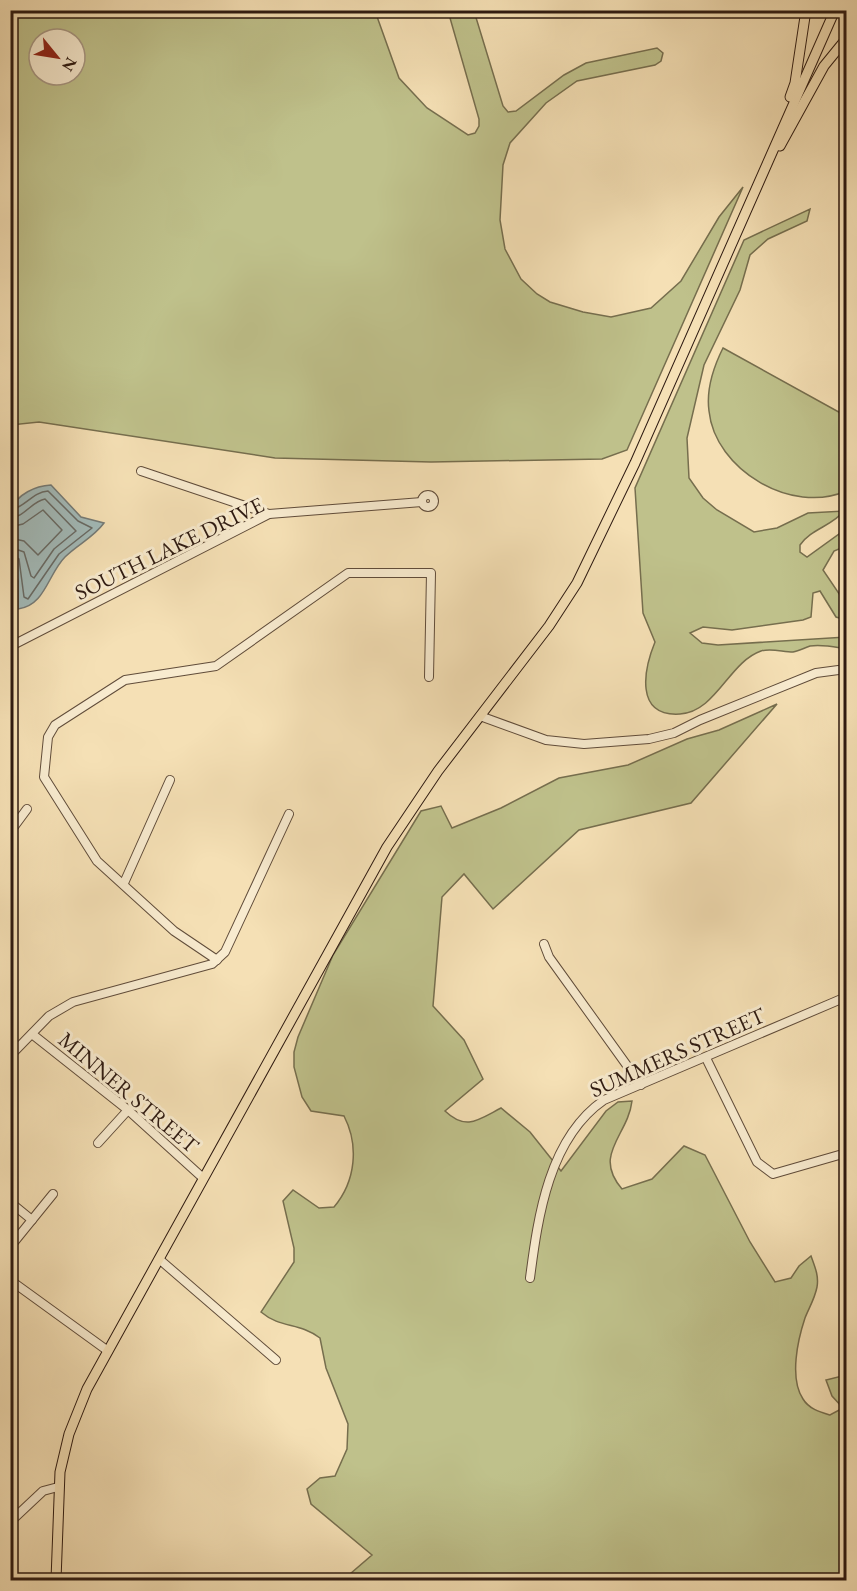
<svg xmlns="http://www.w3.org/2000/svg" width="857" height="1591" viewBox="0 0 857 1591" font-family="'EB Garamond',serif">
  <rect width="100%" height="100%" fill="#f5e0b5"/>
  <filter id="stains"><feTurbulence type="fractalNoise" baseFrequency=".00333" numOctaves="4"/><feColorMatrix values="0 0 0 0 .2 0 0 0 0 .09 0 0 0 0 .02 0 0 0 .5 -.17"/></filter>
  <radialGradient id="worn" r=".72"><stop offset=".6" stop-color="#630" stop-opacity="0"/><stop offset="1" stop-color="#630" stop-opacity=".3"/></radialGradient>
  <g fill="#bfc18b" stroke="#766e4e" stroke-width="1.5" fill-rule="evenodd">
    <path d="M10,11h365l24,67 28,30 41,27 7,-2 4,-7v-7l-31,-108h26l29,95 5,6 8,-1 48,-36 22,-12 71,-15 6,5 -2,8 -6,4 -78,16 -31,22 -36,40 -7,22 -3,55 5,29 16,30 16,15 13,8 33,10 28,5 40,-9 30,-27 38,-64 24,-30 -116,263 -25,9 -171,3 -156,-4 -236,-36 -28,3zM39,39h36v36h-36z"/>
    <path d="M810,209l-3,12 -39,18 -18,16 -10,35 -36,75 -17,73 2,40 14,20 14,12 37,22 23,-4 31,-15 36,-2c-12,15 -33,18 -44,34v7l7,5 39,-28v17l-12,5 -11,19 19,28 4,22 -10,-3 -16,-26 -7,2 -2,24 -8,3 -71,10 -29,-3 -13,6 12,10 16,2 128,-8v12c-12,-2 -23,-5 -36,-3 -6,2 -11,5 -17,6 -10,0 -22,-4 -32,-1 -32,11 -45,61 -81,63 -46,3 -36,-45 -25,-72l-12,-29 -8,-125 109,-248z"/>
    <path d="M723,348l123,68v75c-54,24 -131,-21 -137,-80 -3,-22 4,-43 14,-63z"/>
    <path d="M777,704l-86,99 -112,27 -86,79 -29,-35 -22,23 -9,109 31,34 19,39 -38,32c21,20 33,9 56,-3l29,24 31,39 45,-60 12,-9 14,-1c-4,35 -40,53 -10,88l30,-10 32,-33 21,9 45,87 25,40 16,-4 8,-12 12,-10c4,11 8,20 6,31 -2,11 -8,21 -12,31 -7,21 -16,60 -2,81 6,10 17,13 27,16l13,-7 -11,-12 -6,-16 16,-4 4,3v201h-503l29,-25 -61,-51 -4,-15 13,-11 15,-2 12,-27 1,-25 -22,-56 -6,-30c-21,-16 -39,-9 -59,-26l33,-50v-14l-11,-47 10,-11 26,18 15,-1c22,-26 25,-62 10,-91l-33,-5 -9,-14 -8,-30v-15l4,-15 35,-82 88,-144 20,-5 11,22 49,-20 58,-30 69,-13 59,-26 32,-9z"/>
  </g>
  <path fill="#a2bab9" stroke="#747a76" stroke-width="1.5" d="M51,485l30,32 23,6c-11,15 -26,21 -39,34 -17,17 -20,49 -47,52v-28l-7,-33v-39c7,-15 24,-23 40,-24z"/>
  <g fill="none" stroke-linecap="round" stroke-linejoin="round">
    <g stroke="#686a65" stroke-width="1.5">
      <path d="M10,510c15,-2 22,-18 38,-19l30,30 14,7 -33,26 -31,45 -4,-2 -5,-38 -9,-5"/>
      <path d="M10,518c15,-1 22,-17 35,-19l31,32 -22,18 -20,29 -3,-2 -7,-24 -14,-5"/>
      <polyline points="10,527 23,524 43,510 62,530 38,555 24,541 10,538"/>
    </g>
    <defs>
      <g id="minor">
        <polyline points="141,471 269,514"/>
        <circle cx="428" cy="501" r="6"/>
        <polyline points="10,643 15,644 269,514 422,502"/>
        <polyline points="480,716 546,740 584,744 649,739 674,733 700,720 816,673 846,669"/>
        <polyline points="10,832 27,809"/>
        <polyline points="124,883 170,780"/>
        <polyline points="544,944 549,957 641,1085"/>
        <polyline points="217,960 174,931 97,861 44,777 48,737 55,725 125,680 216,666 348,573 431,573 429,677"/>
        <polyline points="32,1034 128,1110 203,1178"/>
        <polyline points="10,1056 49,1016 73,1002 212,964 225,952 289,814"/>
        <polyline points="706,1058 757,1162 773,1174 846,1153"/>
        <polyline points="98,1143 128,1110"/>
        <polyline points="10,1202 32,1220"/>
        <polyline points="10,1247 53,1194"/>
        <polyline points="159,1259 276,1360"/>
        <path d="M530,1278c8,-62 19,-140 74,-178l242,-103"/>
        <polyline points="10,1280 108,1351"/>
        <polyline points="10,1522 43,1491 58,1487"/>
      </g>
      <g id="major">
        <polyline points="790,97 795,83 806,10"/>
        <polyline points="780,146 824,66 846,39"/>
        <polyline points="56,1580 60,1472 69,1434 87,1389 387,847 438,771 549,626 577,583 635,463 835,10"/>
      </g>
    </defs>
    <use href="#minor" stroke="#604c3a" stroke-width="10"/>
    <use href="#major" stroke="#2e1a11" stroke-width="11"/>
    <use href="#minor" stroke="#f8ebcf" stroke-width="8"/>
    <use href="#major" stroke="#f5e0b5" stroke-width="9"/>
  </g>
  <g text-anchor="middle" stroke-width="6" stroke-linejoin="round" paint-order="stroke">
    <g font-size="22" fill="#2e1a11" stroke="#f8ebcf">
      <text transform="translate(169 548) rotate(-26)" y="8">SOUTH LAKE DRIVE</text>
      <text transform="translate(677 1052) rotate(-24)" y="8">SUMMERS STREET</text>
      <text transform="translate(129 1092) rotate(40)" y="8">MINNER STREET</text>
    </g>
  </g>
  <rect width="857" height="1591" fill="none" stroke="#f5e0b5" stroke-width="36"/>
  <rect x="12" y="12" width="833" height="1567" fill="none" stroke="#2e1a11" stroke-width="3"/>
  <rect x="18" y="18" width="821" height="1555" fill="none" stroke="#2e1a11" stroke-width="1.5"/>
  <g transform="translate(57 57) rotate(120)"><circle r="28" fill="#f8ebcf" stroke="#a79783" stroke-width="1.5"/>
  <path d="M0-4.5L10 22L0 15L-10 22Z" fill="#8f2418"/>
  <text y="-9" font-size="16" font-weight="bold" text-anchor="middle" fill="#2e1a11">N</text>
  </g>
  <rect width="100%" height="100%" filter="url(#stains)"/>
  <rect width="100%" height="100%" fill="url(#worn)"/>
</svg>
